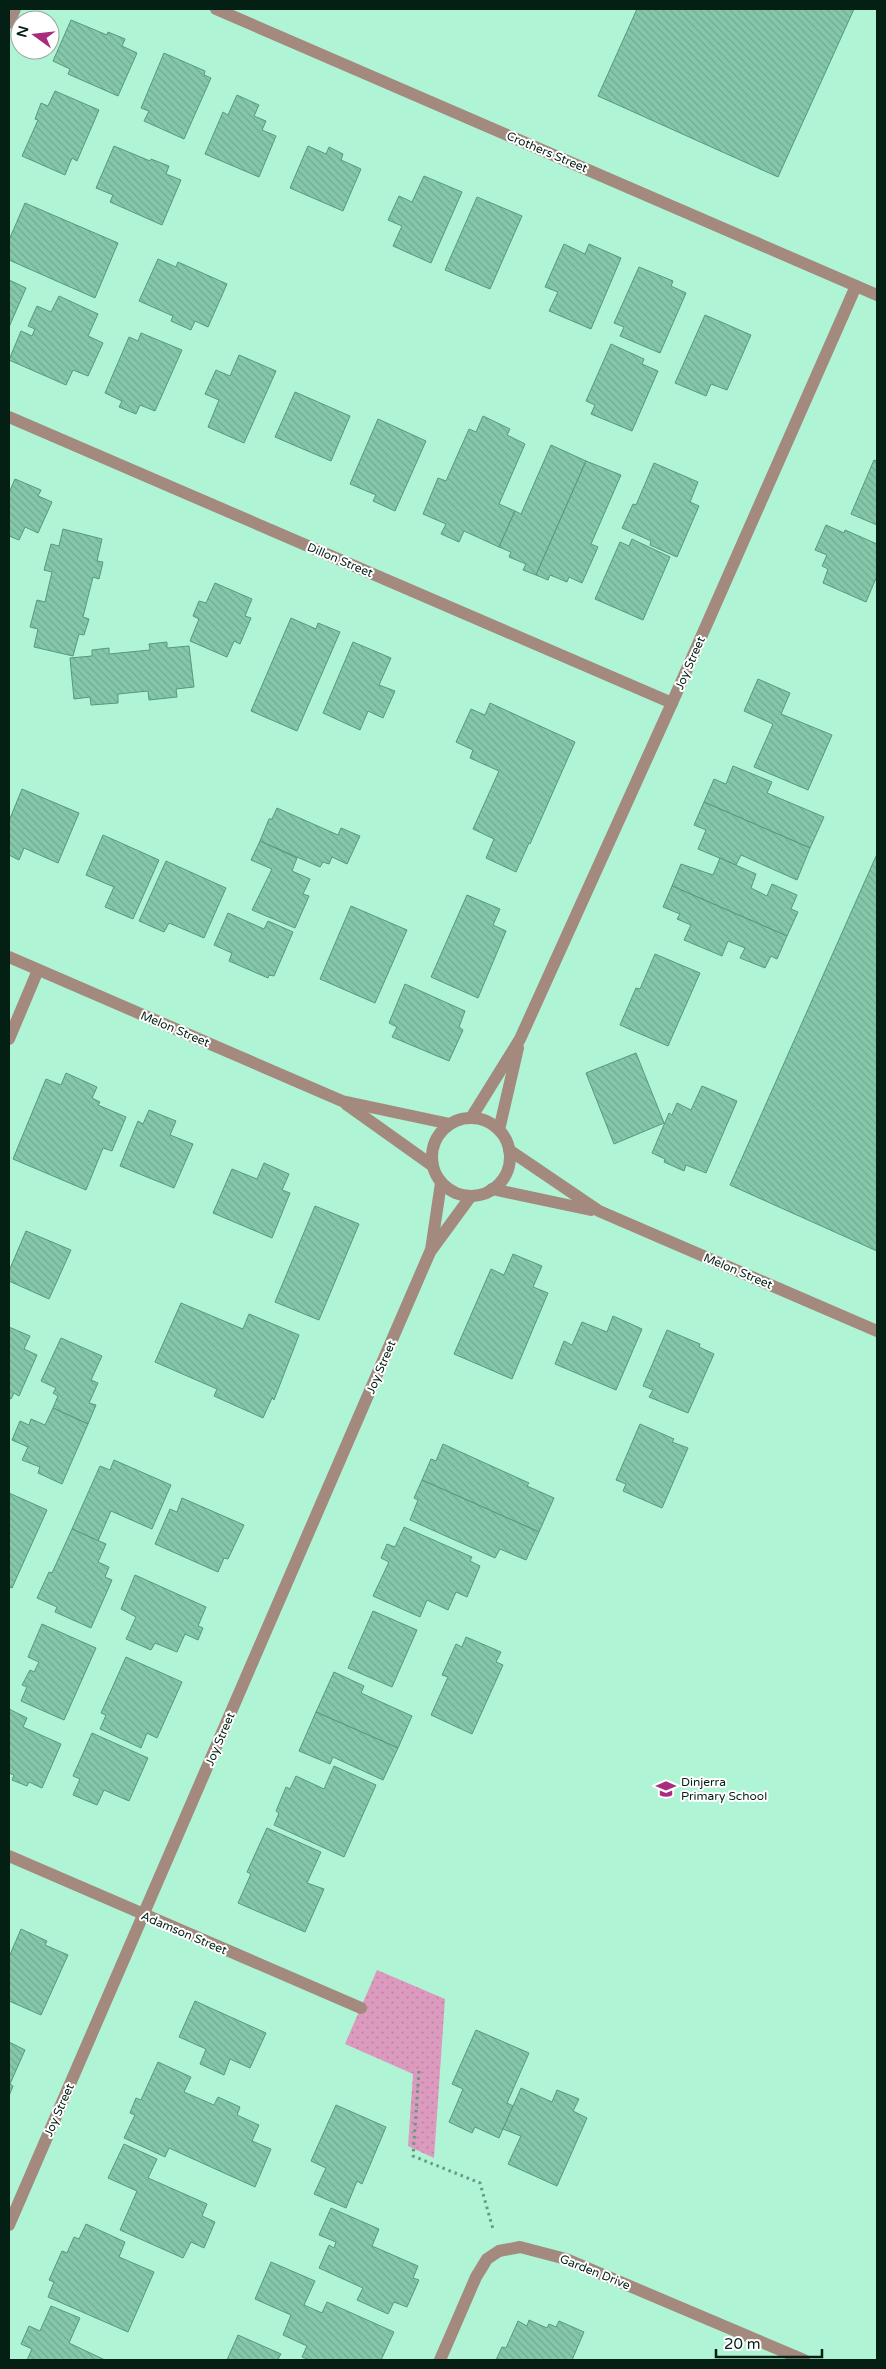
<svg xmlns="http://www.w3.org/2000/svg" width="886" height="2369" viewBox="0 0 886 2369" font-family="'Varela Round',sans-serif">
  <defs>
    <pattern id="park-dots" width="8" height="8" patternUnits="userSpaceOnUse" patternTransform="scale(1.25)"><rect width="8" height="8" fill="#dc9abf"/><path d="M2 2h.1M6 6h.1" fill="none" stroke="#bb84a3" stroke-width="1.8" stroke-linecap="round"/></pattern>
    <pattern id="building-back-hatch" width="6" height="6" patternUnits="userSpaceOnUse" patternTransform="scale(1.25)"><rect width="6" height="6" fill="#84c7a9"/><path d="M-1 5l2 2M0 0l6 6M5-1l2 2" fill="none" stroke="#70ab91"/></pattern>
  </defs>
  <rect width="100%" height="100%" fill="#aff4d4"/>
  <polygon fill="url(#park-dots)" points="377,1970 445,1999 434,2158 408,2146 413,2074 345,2044"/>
  <g fill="url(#building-back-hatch)" stroke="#56997d">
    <polygon points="637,9 854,9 778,177 598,96"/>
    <polygon points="71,20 107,35 108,32 125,39 122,46 137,53 118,96 68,74 70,69 53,61"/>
    <polygon points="164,53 205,71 204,75 211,78 184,139 144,121 149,111 141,108"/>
    <polygon points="55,91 99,110 77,161 72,158 65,175 22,156 38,120 35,119 41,103 48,106"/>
    <polygon points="237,95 259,105 254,116 266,121 262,130 276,136 259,177 205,154 223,112 228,115"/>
    <polygon points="114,146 150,161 151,159 169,166 166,174 181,180 162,225 110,202 113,195 96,188"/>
    <polygon points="308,146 326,154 329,147 343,154 341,160 361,169 343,211 290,188"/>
    <polygon points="424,176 462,192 431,263 393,246 402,226 388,220 399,196 412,202"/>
    <polygon points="477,197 522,216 490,289 445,270"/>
    <polygon points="25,203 118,243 95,298 9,260 9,240"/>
    <polygon points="564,244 585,254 589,244 621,258 591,329 549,311 558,292 545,287"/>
    <polygon points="158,259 176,267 178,262 227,284 208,327 195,321 191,330 171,321 173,316 139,301"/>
    <polygon points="639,267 673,281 671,286 686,293 660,353 620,336 624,327 614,323"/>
    <polygon points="9,280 26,288 9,327"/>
    <polygon points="59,296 98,314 88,336 103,343 88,376 73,370 66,385 9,360 21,331 32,336 35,329 28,326 37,306 51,312"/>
    <polygon points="705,315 751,335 727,390 711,384 706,396 675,383"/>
    <polygon points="141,333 182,350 155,411 140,405 136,414 119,407 122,401 105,393 129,337 138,341"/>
    <polygon points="611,344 644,359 642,364 658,371 632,431 591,414 595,405 586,401"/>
    <polygon points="239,355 276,371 244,443 208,427 219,400 205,394 216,370 230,376"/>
    <polygon points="295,392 350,416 331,461 275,437"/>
    <polygon points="483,416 510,429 507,435 525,444 499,504 515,511 499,547 464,531 459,542 441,534 446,524 423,514 438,478 446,481 469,429 476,432"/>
    <polygon points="378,419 426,441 395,511 373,501 376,495 350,484"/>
    <polygon points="551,445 586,461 536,575 523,570 526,564 509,557 511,552 499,547 515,511 521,514"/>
    <polygon points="874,460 877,461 877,525 851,514"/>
    <polygon points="586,461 621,475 591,544 598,547 582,583 569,577 567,582 550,575 548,580 536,575"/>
    <polygon points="654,463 698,482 690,502 699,506 677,557 650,545 651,541 622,528 633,504 636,505"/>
    <polygon points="15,479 41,490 38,496 52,502 38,533 25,527 19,540 9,536 9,493"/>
    <polygon points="826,525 844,533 845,530 877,544 877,576 866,602 823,583 828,569 822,566 827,555 815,550"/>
    <polygon points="63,529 102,539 97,561 103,562 99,579 93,577 83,617 89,619 84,635 79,634 73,656 34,647 38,629 30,627 37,600 45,602 52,572 44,570 51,544 59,546"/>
    <polygon points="632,539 670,557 643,620 595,599 620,542 629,546"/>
    <polygon points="215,583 252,599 245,616 251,618 240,644 234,641 227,657 190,641 199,619 193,616 199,601 206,603"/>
    <polygon points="291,618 316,629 318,623 340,632 297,731 251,711"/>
    <polygon points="167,642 167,648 189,646 194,687 176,689 177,697 149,700 148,691 118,694 118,703 91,705 90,697 74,699 70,658 92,656 92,650 109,648 109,654 150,650 149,644"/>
    <polygon points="353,642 391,658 379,685 395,691 383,718 368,711 360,730 323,713"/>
    <polygon points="758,679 790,693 781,714 832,735 808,790 754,767 773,724 744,711"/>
    <polygon points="490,703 575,742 530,844 529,843 516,872 486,858 494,839 473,829 499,771 470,758 473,750 456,742 471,709 485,715"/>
    <polygon points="733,766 772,782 767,793 824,817 810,848 704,802 714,779 726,784"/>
    <polygon points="22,789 79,813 58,863 24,848 19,860 9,855 9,821"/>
    <polygon points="704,802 810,848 797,880 741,855 736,865 698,849 706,830 694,825"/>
    <polygon points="277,808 338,835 341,828 360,836 347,864 332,857 329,864 323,862 320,867 260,841 269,819 272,819"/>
    <polygon points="103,835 159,860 133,919 105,907 114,887 86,875"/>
    <polygon points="260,841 297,858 292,871 310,879 303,894 309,896 295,928 252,910 272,869 251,860"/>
    <polygon points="877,854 877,1251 730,1185"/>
    <polygon points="720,858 756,874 751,888 767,896 772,884 797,895 791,909 798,912 787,936 672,886 681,864 713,875"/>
    <polygon points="166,861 226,888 204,938 169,923 164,932 139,921"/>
    <polygon points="672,886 787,936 777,959 771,956 765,968 740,958 745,948 728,941 722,956 684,940 691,925 677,919 680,914 663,907"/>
    <polygon points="467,895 500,909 493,925 506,931 478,998 431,977"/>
    <polygon points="351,906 407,930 375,1003 320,979"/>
    <polygon points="228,913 264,929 268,921 293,932 274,976 269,975 268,978 229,961 232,953 214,945"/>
    <polygon points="655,954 700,973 668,1046 620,1025 636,988 640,989"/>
    <polygon points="405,984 465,1011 459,1027 463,1030 449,1061 392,1037 397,1027 389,1023"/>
    <polygon points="636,1053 664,1123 614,1144 586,1073"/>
    <polygon points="66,1073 97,1087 92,1098 100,1102 98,1105 126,1117 112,1151 103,1148 86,1190 13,1159 46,1079 61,1085"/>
    <polygon points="702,1086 737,1101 706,1173 686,1165 684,1171 664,1162 665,1159 652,1153 669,1113 672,1115 677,1103 691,1110"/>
    <polygon points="149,1110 176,1121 170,1135 193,1144 174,1188 120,1166 138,1121 143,1124"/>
    <polygon points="264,1163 289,1174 282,1190 290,1193 272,1238 213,1213 232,1169 257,1179"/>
    <polygon points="315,1206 359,1224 319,1320 275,1302"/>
    <polygon points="26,1231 71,1250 49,1299 9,1281 9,1271"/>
    <polygon points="513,1254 542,1266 533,1287 548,1293 512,1379 454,1354 491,1269 504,1275"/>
    <polygon points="181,1303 243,1329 249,1314 299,1335 274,1400 272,1398 263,1418 214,1396 217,1389 155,1362"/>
    <polygon points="613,1316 642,1329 616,1390 555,1364 564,1341 572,1345 582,1322 607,1332"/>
    <polygon points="9,1327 30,1336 24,1349 37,1355 19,1396 14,1393 11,1399 9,1398"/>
    <polygon points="667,1330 700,1344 699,1347 714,1354 688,1413 649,1397 653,1390 643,1386"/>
    <polygon points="61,1338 102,1356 91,1380 98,1383 89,1403 96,1405 88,1424 53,1408 58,1396 53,1393 56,1388 41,1381"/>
    <polygon points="53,1408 88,1424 62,1484 38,1473 40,1467 22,1460 28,1447 12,1440 20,1421 29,1425 31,1419 45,1425"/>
    <polygon points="640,1424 674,1439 672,1442 688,1448 662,1508 623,1491 626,1484 616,1480"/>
    <polygon points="443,1444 529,1483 527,1486 554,1498 539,1532 422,1480 431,1459 436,1461"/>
    <polygon points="114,1460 171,1485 152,1529 111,1511 98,1541 72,1529 100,1466 110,1470"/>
    <polygon points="422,1480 539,1532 526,1560 500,1549 495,1558 410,1520 418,1500 414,1498"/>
    <polygon points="9,1493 47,1510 12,1588 9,1587"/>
    <polygon points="182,1498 244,1525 228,1559 224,1558 218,1572 155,1544 170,1509 177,1512"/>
    <polygon points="404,1527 472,1557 470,1561 480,1566 467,1597 456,1592 448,1610 427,1600 420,1617 373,1596 389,1562 381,1558 387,1544 395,1547"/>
    <polygon points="72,1529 106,1544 98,1562 109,1567 105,1577 112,1580 91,1628 55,1612 57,1607 37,1598 49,1572 52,1573"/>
    <polygon points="135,1575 206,1607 198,1626 203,1628 198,1640 185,1634 177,1652 155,1643 151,1650 126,1639 136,1617 121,1609"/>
    <polygon points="373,1611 417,1630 392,1687 348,1668"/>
    <polygon points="42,1624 96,1648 64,1720 21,1701 27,1687 22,1685 30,1670 34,1672 39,1662 28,1657"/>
    <polygon points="466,1637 501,1652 496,1662 503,1665 472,1734 431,1715 448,1677 442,1675 456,1644 462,1647"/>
    <polygon points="126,1657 182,1682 157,1738 147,1733 141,1748 100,1729 106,1715 101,1713"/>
    <polygon points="334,1672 364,1686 361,1693 412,1716 398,1748 316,1712"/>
    <polygon points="9,1709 27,1718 23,1727 61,1744 42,1788 29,1782 27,1786 12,1780 14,1775 9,1773"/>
    <polygon points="316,1712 398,1748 383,1780 333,1757 330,1764 299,1751"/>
    <polygon points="92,1733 148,1758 129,1801 104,1790 97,1805 73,1795 80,1779 73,1776"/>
    <polygon points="334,1766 376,1785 344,1857 274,1825 279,1813 276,1811 286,1787 290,1789 296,1776 324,1789"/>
    <polygon points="267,1828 321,1852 307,1883 324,1889 305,1932 238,1903 251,1874 247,1872"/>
    <polygon points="21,1929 47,1941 45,1945 68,1955 41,2015 9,2001 9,1957"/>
    <polygon points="195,2001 266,2033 250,2068 230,2059 224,2075 200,2064 206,2049 179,2037"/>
    <polygon points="476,2030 529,2053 507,2103 513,2106 499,2138 475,2127 472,2133 449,2122 463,2089 452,2084"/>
    <polygon points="9,2042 25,2050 10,2084 13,2086 9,2096"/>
    <polygon points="158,2062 191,2077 184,2092 214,2105 218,2097 240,2107 237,2115 259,2125 252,2141 271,2149 255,2187 169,2148 165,2157 124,2138 135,2115 130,2113 136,2098 141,2100"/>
    <polygon points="521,2088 552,2102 557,2090 579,2099 573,2111 587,2118 557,2186 508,2164 521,2136 503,2129"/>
    <polygon points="336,2105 386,2127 362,2184 357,2181 346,2208 314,2194 326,2168 311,2161"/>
    <polygon points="124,2144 157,2159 148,2178 207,2204 202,2216 215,2222 204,2248 191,2242 183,2258 120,2230 137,2191 108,2178"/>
    <polygon points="331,2208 379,2229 372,2246 418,2266 413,2278 419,2280 407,2307 394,2302 388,2314 357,2300 363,2288 319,2268 329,2245 334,2248 336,2242 319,2235"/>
    <polygon points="86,2224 125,2242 119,2257 154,2272 128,2332 48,2297 54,2282 49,2280 62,2251 67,2253 74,2237 79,2239"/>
    <polygon points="271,2262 315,2281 304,2305 322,2313 327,2302 394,2332 381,2360 310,2360 302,2357 307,2346 283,2335 291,2315 255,2299"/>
    <polygon points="51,2306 80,2318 69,2343 105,2360 27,2360 32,2349 21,2344 29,2326 40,2331"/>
    <polygon points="529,2320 547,2328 549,2324 556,2327 559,2321 584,2332 572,2360 496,2360 502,2347 506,2348 518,2321 527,2326"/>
    <polygon points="238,2335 281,2354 278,2359 282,2360 227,2360"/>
  </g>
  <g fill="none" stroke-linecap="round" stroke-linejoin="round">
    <polyline stroke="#659881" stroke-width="3" stroke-dasharray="2.5 4" stroke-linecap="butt" points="419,2071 413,2156 480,2183 493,2229"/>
    <g stroke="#a48a7e" stroke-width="12">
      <polyline points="216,9 877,295"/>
      <polyline points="9,23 15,9"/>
      <polyline points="9,417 672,703"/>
      <polyline points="9,957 342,1101 450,1124"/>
      <polyline points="9,1039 38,970"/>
      <polyline points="346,1104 433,1166"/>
      <polyline points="471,1118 520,1039 672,703 856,286"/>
      <circle cx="471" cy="1157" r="39"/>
      <polyline points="499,1130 518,1048"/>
      <polyline points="509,1150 599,1211 877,1331"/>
      <polyline points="492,1189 591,1210"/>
      <polyline points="431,1250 441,1183"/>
      <polyline points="9,1856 361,2008"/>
      <polyline points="9,2225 430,1252 471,1196"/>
      <polyline points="440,2360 476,2277 487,2259 499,2251 520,2247 566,2259 804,2360"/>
    </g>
  </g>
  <defs>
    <symbol id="school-bare" viewBox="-9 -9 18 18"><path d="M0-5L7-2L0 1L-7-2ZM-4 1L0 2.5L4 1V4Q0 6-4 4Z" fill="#a92d7f" stroke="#fff" stroke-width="2.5" paint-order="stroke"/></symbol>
  </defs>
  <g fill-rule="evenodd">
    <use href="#school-bare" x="652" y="1775" width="28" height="28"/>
  </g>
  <g text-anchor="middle" stroke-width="4" stroke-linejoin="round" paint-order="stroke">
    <g font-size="12" fill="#042015" stroke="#fff">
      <text transform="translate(547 152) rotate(23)" y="4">Crothers Street</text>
      <text transform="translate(340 560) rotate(23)" y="4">Dillon Street</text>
      <text transform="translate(690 663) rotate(-66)" y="4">Joy Street</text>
      <text transform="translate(175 1029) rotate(23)" y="4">Melon Street</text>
      <text transform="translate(738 1271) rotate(23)" y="4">Melon Street</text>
      <text transform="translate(381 1367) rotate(-67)" y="4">Joy Street</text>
      <text transform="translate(220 1739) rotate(-67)" y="4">Joy Street</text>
      <text transform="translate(184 1933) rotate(23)" y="4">Adamson Street</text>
      <text transform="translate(59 2110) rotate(-66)" y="4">Joy Street</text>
      <text transform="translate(595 2272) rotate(22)" y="4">Garden Drive</text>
    </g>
    <g font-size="12" fill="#042015" stroke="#fff" text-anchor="start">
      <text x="681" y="1786">Dinjerra<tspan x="681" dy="14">Primary School</tspan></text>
    </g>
  </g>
  <rect width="886" height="2369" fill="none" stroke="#042015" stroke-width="20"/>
  <g transform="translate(35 35) rotate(285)"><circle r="24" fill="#ffffff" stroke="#9ba6a1"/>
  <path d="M0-4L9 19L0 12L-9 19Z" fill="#a92d7f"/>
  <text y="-8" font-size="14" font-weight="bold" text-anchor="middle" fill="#042015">N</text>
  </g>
  <path d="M716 2349v8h106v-8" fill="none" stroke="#042015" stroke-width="2.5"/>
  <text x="724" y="2349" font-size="15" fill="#042015" stroke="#ffffff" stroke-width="4" paint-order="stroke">20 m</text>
</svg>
